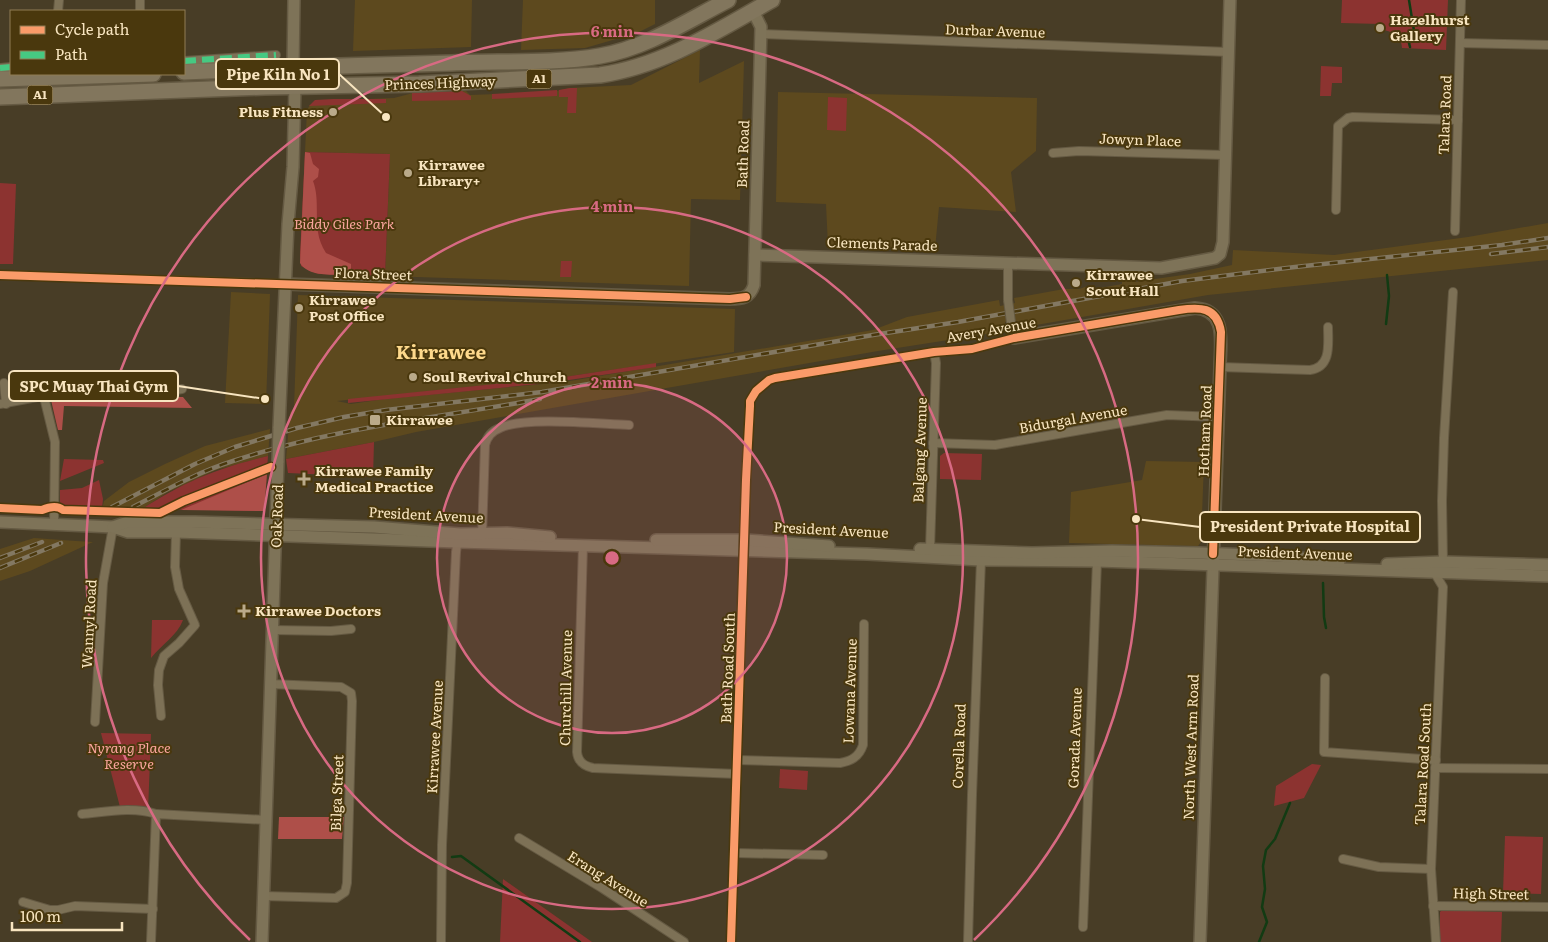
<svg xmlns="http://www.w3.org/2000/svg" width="1548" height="942" viewBox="0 0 1548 942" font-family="Literata,serif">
  <rect width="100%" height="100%" fill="#483d26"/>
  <g fill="#5d491e">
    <polygon points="355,0 472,0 471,47 353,51"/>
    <polygon points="523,0 655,0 655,24 637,33 585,48 521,50"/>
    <polygon points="700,50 699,83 744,61 740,200 691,199 689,286 385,276 390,154 305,152 307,110 310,105 317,101 394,98 413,93 466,91 470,95 552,92 570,88 631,85"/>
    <polygon points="778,92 1037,98 1036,151 1011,172 1016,212 939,207 935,249 828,246 826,204 776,202"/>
    <polygon points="1548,223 1548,260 1208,295 1019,328 1018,321 1005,322 1006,331 878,351 416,432 374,442 286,459 290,413 294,407 298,295 735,309 734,352 564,377 337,401 351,404 384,399 564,382 873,330 907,317 999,300 1000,306 1015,303 1014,298 1064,289 1079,289 1088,286 1089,290 1122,284 1122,279 1134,278 1134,282 1190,274 1232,265 1233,250 1334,255 1468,237"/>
    <polygon points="231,292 270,294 266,404 225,403"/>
    <polygon points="270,429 268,456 216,470 168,492 142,509 102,509 104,501 129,482 165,464 205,446"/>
    <polygon points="1146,461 1204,462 1201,542 1198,546 1069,543 1071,492 1142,480"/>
    <polygon points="34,538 76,541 93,542 30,571 0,581 0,549"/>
  </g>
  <g fill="#8c3330">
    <path d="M1342,0h106l-2,50 -44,-2c0,-11 -11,-18 -21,-18v-6l-40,-1z"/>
    <polygon points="1321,66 1342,67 1342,83 1332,83 1331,96 1320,96"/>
    <polygon points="570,88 577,88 576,113 567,113 568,97 559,97 559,90"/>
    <polygon points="557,90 557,96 492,99 492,94"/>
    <polygon points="462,91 471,96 471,100 412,101 412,93"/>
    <polygon points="828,97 847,98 846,131 827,130"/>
    <polygon points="333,99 386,99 386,103 309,106 315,100"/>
    <polygon points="305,152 390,154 385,276 319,274 311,271 301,266 300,255"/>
    <polygon points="0,183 16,184 13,264 0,264"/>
    <polygon points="561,261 572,261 571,277 560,277"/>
    <polygon points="656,363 656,367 549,383 348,403 348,399 564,377"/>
    <polygon points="374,442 373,477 288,473 286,459"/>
    <polygon points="944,453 982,454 981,480 940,479 940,456"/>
    <path d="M268,456l-4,55 -122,-2c43,-28 76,-41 126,-53z"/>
    <polygon points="64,459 103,460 104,463 60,481"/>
    <polygon points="99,480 103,499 102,509 60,508 60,490 82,488"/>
    <path d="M152,620h31c-6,16 -21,24 -32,38z"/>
    <polygon points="101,733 151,734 148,811 121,811"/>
    <polygon points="1312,764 1321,765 1304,798 1274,806 1276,786"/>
    <polygon points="780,769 808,771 807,790 779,788"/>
    <polygon points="1505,836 1543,837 1541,894 1503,893"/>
    <polygon points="503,879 592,942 500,942"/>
    <polygon points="1442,910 1502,912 1501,942 1440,942 1440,912"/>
  </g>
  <g fill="#ae4f49">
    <path d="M305,152l5,1 3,11 6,5 -1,8 -5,4c9,24 -3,48 13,72l25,11v11c-15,-1 -42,3 -51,-12z"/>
    <polygon points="71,396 183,397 192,408 64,406 62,430 58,430 51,400"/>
    <polygon points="267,474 264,511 181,510"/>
    <polygon points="279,817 344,817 342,839 278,839"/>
  </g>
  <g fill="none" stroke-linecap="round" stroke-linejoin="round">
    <g stroke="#123b13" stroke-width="2.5">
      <polyline points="1409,0 1415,37 1409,43 1410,47"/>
      <polyline points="1386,324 1389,296 1387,275"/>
      <polyline points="1323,583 1324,617 1326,628"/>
      <polyline points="452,857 461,856 580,942"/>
      <polyline points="1259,942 1267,922 1262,907 1265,889 1263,866 1266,850 1275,839 1290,803"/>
    </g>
    <defs>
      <g id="street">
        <polyline points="58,11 59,0"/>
        <polyline points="140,11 140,0"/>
        <polyline points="761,34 1229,52"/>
        <polyline points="1460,43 1548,45"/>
        <polyline points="184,61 276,55"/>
        <polyline points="0,68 11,67"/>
        <polyline points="1053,153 1079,151 1225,155"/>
        <polyline points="1336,210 1338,126 1348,118 1353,117 1458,120"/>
        <polyline points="1455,231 1461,0"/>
        <polyline points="1008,264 1008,300"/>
        <polyline points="0,275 285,284"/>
        <path d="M1220,367l90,3c22,-3 18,-27 18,-43"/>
        <polyline points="4,383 6,404"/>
        <polyline points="44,397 55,442 54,524"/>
        <polyline points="0,404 69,391 164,392 182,389"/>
        <polyline points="933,443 995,445 1167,415 1218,417"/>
        <path d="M482,536l3,-91c2,-9 7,-14 15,-17 25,-12 99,-4 129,-3"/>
        <path d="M583,545l-6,207c1,10 7,14 16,16l144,6"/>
        <polyline points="930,549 936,363 934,352"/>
        <polyline points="1443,562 1442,501 1444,438 1453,292"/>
        <polyline points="1434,572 1443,587 1431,869 1436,942"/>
        <polyline points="272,630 331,631 351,629"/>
        <polyline points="1325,678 1324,752 1436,760"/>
        <polyline points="161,716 158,685 159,670 164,656 179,643 195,625 179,589 175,567 176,532"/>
        <polyline points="95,722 103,583 113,527"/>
        <path d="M737,760l103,3c11,-2 19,-6 23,-18l1,-121"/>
        <polyline points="1435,768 1548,769"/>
        <path d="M82,814c23,-2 51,-8 74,0"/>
        <polyline points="519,838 602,888 684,942"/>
        <polyline points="735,853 823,855"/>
        <polyline points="1343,859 1379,867 1431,869"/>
        <polyline points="263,896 336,898 345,892 347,883 352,701 351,693 341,687 270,684"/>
        <polyline points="23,902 50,910 58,910 75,906 153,909"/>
        <polyline points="1433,906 1548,907"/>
        <polyline points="1083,927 1097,561"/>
        <polyline points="151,942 156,814 266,820"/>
        <polyline points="441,942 442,845 456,552 458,538"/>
        <polyline points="731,942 746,480 750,406 750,401 756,391 769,380 775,378 934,352 972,349 1014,338 1013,335"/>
        <polyline points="968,942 972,795 981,560"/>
      </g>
      <g id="secondary">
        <polyline points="293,67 294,0"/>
        <polyline points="755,255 1161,268 1215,258 1220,254 1223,242 1230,0"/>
        <path d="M285,284l445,15c12,0 20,-1 24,-14l7,-258 -8,-16"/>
        <path d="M1014,338l181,-30c33,2 25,36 25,59l-20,575"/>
        <polyline points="279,428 288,224 293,167 295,86"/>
        <polyline points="0,522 113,527 128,532 176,532 457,542 867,554 981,560 1097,561 1548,576"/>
        <polyline points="113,527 128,522 195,522 374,527 460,534 507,533 550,537"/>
        <polyline points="656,540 745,540 829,546"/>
        <polyline points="920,549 1032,553 1112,551 1199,553 1279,556 1339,562"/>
        <polyline points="1387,564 1443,562 1548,565"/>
        <polyline points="262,942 278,461"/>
      </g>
      <g id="highway">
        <path d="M184,72c89,-4 179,-7 268,-9 48,-2 101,1 148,-7 46,-8 87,-35 128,-56"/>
        <polyline points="0,79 153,74"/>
        <path d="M0,97l265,-10 154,-3 181,-9c63,-9 117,-44 172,-75"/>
      </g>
    </defs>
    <use href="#street" stroke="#655a43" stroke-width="10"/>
    <use href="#secondary" stroke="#655a43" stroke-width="14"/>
    <use href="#highway" stroke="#655a43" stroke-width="18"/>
    <use href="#street" stroke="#7d7156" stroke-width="8"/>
    <use href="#secondary" stroke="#7e7358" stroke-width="11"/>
    <use href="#highway" stroke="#82765d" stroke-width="15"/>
    <defs>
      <g id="rail">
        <polyline points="1491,254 1548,247"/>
        <polyline points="112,507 195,464 235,447 297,428 344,417 386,410 542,392 873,335 958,322 1182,281 1295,267 1502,245 1548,238"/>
        <path d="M133,507c33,-17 65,-35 100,-46 99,-33 205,-43 307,-62"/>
        <polyline points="0,558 42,542"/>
        <polyline points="0,568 61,543"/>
      </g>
    </defs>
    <use href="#rail" stroke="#837862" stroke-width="4.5"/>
    <use href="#rail" stroke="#4a380d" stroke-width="2.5" stroke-dasharray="8" stroke-linecap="butt"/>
    <defs>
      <polyline id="street-bridge" points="1008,300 1012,330"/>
      <polyline id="secondary-bridge" points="278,461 279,428"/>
    </defs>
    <use href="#street-bridge" stroke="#655a43" stroke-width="10" stroke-linecap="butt"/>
    <use href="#secondary-bridge" stroke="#655a43" stroke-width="14" stroke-linecap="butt"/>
    <use href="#street-bridge" stroke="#7d7156" stroke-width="8"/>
    <use href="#secondary-bridge" stroke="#7e7358" stroke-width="11"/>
    <g stroke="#46c982" stroke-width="6" stroke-dasharray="12 6" stroke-linecap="butt">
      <polyline points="184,61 276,55"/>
      <polyline points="0,68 11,67"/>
    </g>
    <defs>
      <g id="cycleway">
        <polyline points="0,275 730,299 746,297"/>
        <path d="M0,508l42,2c7,-3 15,-5 21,0l97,3 24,-12 87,-34"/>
        <path d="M731,942l15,-462 4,-74v-5l6,-10 13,-11 6,-2 159,-26 38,-3 42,-11 165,-28c20,-3 38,-4 42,22l-8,222"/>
      </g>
    </defs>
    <use href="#cycleway" stroke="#4a380d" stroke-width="11"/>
    <use href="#cycleway" stroke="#fa9b69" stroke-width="8"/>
  </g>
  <circle cx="612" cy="558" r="175" fill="#d86a83" fill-opacity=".12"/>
  <g fill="none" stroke="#d86a83" stroke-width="2.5">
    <circle cx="612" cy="558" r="175"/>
    <circle cx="612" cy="558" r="351"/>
    <path d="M250 940A526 526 0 1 1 974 940"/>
  </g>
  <g fill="#baaa8a" stroke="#4a380d" stroke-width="2">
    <circle cx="1380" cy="28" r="5"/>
    <circle cx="333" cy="112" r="5"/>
    <circle cx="408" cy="173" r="5"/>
    <circle cx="1076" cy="283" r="5"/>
    <circle cx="299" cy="308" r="5"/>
    <circle cx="413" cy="377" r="5"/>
    <rect x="369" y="414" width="12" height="12" rx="2.5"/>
    <path d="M301.5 471.5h5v5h5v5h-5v5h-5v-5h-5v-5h5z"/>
    <path d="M241.5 603.5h5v5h5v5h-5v5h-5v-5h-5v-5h5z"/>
  </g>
  <g text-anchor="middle" stroke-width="4" stroke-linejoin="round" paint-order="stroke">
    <g fill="#4a380d" stroke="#c4b18a" stroke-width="1">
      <rect x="526.5" y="69.5" width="25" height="19" rx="4"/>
      <rect x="27.5" y="85.5" width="25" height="19" rx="4"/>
    </g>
    <g font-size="12" font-weight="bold" fill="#f8e5c0">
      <text x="539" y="83">A1</text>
      <text x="40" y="99">A1</text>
    </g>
    <g font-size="14" font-weight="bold" fill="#f8e5c0" stroke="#4a380d" text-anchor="start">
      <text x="1390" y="25">Hazelhurst<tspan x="1390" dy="16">Gallery</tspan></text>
      <text x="323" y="117" text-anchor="end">Plus Fitness</text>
      <text x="418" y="170">Kirrawee<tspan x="418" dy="16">Library+</tspan></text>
      <text x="1086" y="280">Kirrawee<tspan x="1086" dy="16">Scout Hall</tspan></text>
      <text x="309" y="305">Kirrawee<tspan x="309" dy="16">Post Office</tspan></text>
      <text x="423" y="382">Soul Revival Church</text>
      <text x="386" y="425">Kirrawee</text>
      <text x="315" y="476">Kirrawee Family<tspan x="315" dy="16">Medical Practice</tspan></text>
      <text x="255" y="616">Kirrawee Doctors</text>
    </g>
    <g font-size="14" fill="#f8e5c0" stroke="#4a380d">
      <text transform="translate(995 31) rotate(2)" y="5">Durbar Avenue</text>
      <text transform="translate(440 83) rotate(-2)" y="5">Princes Highway</text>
      <text transform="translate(1445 115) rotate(-88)" y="5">Talara Road</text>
      <text transform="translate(1140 140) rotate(2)" y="5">Jowyn Place</text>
      <text transform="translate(743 154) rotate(-88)" y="5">Bath Road</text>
      <text transform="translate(882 244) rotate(2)" y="5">Clements Parade</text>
      <text transform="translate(373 274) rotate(2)" y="5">Flora Street</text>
      <text transform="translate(991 330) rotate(-10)" y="5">Avery Avenue</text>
      <text transform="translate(1073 419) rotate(-10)" y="5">Bidurgal Avenue</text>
      <text transform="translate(1205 431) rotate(-88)" y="5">Hotham Road</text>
      <text transform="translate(920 450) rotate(-88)" y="5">Balgang Avenue</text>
      <text transform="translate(426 515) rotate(3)" y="5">President Avenue</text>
      <text transform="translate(277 516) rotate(-88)" y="5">Oak Road</text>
      <text transform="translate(831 530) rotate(3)" y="5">President Avenue</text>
      <text transform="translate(1295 553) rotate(2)" y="5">President Avenue</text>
      <text transform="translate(89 624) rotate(-87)" y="5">Wannyl Road</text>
      <text transform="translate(728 668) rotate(-88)" y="5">Bath Road South</text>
      <text transform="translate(566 688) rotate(-89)" y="5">Churchill Avenue</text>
      <text transform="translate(850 691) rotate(-88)" y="5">Lowana Avenue</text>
      <text transform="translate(435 737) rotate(-87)" y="5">Kirrawee Avenue</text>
      <text transform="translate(1075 738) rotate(-88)" y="5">Gorada Avenue</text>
      <text transform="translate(959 746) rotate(-88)" y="5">Corella Road</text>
      <text transform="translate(1191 747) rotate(-88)" y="5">North West Arm Road</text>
      <text transform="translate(1423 764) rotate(-87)" y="5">Talara Road South</text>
      <text transform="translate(337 793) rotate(-88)" y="5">Bilga Street</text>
      <text transform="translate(608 879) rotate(32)" y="5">Erang Avenue</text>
      <text transform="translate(1491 894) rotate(1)" y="5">High Street</text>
    </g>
    <g font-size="14" font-style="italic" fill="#fba59e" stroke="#4a380d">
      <text x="344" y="229">Biddy Giles Park</text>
      <text x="129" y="753">Nyrang Place<tspan x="129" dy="16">Reserve</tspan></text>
    </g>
    <g font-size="19" font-weight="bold" fill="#fed98c" stroke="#4a380d">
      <text x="441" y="359">Kirrawee</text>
    </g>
  </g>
  <circle cx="612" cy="558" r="8" fill="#d86a83" stroke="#4a380d" stroke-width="2.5"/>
  <g font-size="15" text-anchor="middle" font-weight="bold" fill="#d86a83" stroke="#4a380d" stroke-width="4" stroke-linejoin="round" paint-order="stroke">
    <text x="612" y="37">6 min</text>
    <text x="612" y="212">4 min</text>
    <text x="612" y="388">2 min</text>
  </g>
  <path fill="none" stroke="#f8e5c0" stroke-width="2" d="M386 117L339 74M265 399L178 386M1136 519L1200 527"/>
  <g fill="#f8e5c0" stroke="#4a380d" stroke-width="2">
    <circle cx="386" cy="117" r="5"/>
    <circle cx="265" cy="399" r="5"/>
    <circle cx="1136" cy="519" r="5"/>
  </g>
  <g fill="#4a380d" stroke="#f8e5c0" stroke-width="2">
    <rect x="216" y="59" width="123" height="30" rx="5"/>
    <rect x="9" y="371" width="169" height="30" rx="5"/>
    <rect x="1200" y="512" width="220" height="30" rx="5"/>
  </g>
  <g font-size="15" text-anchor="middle" font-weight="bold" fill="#f8e5c0">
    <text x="278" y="80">Pipe Kiln No 1</text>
    <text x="94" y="392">SPC Muay Thai Gym</text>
    <text x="1310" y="532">President Private Hospital</text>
  </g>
  <rect x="10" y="10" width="175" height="65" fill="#4a380d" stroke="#907d55"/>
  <rect x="20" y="26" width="25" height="8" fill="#fa9b69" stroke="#907d55"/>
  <text x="55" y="35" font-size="15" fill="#f8e5c0">Cycle path</text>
  <rect x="20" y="51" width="25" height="8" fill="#46c982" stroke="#907d55"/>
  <text x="55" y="60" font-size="15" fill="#f8e5c0">Path</text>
  <path d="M12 922v8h110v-8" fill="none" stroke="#f8e5c0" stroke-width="2.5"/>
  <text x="20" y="922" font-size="15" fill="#f8e5c0" stroke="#4a380d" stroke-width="4" paint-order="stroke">100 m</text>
</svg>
